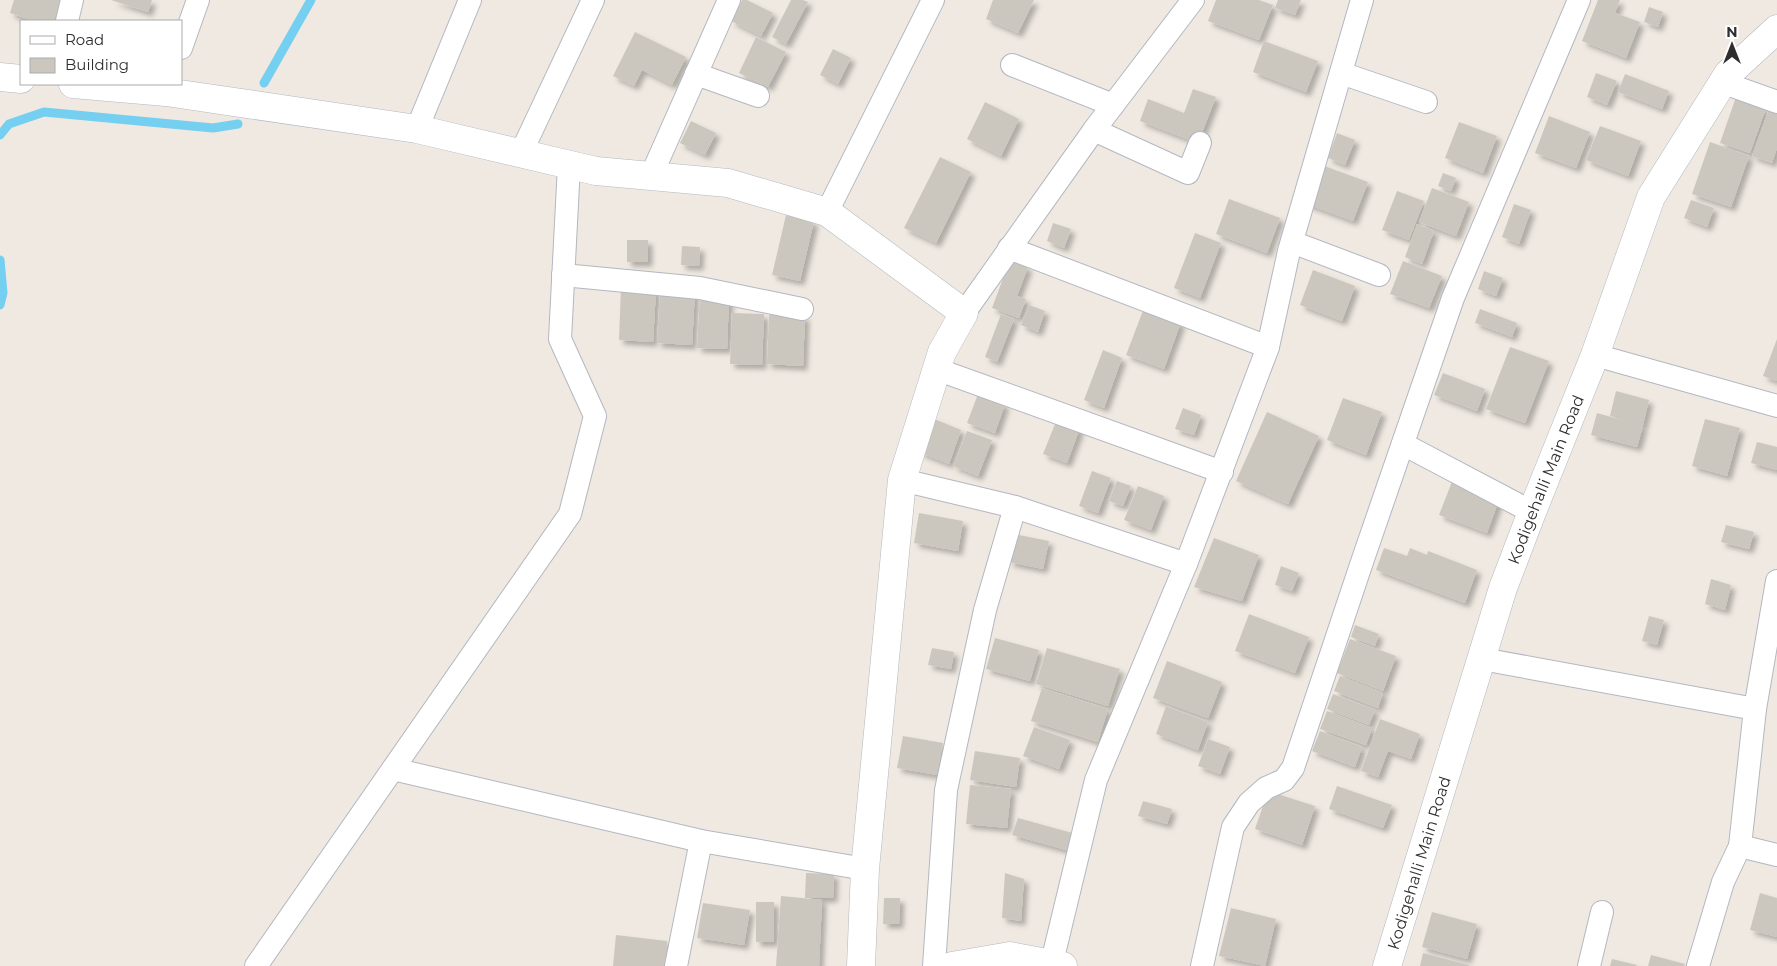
<svg xmlns="http://www.w3.org/2000/svg" width="1777" height="966" viewBox="0 0 1777 966" font-family="Montserrat,sans-serif">
  <defs>
    <filter id="shadow"><feDropShadow dx="4.5" dy="4.5" stdDeviation="2.5" flood-color="#0004"/></filter>
  </defs>
  <rect width="100%" height="100%" fill="#efe9e1"/>
  <g fill="none" stroke-linecap="round" stroke-linejoin="round">
    <g stroke="#75cff0" stroke-width="9">
      <polyline points="264,83 311,0"/>
      <polyline points="0,135 9,124 44,112 213,128 238,124"/>
      <polyline points="0,260 3,293 0,305"/>
    </g>
  </g>
  <g fill="#cbc7bf" filter="url(#shadow)">
    <polygon points="14,0 61,0 54,21 34,21 10,13"/>
    <polygon points="111,0 152,0 148,12"/>
    <polygon points="742,0 747,0 773,13 761,36 731,21"/>
    <polygon points="791,0 803,0 808,2 786,44 772,37"/>
    <polygon points="993,0 1034,0 1018,33 986,19"/>
    <polygon points="1216,0 1259,0 1273,5 1259,40 1208,21"/>
    <polygon points="1278,0 1301,0 1295,15 1275,8"/>
    <polygon points="1598,0 1620,0 1615,13 1640,22 1626,58 1582,41"/>
    <polygon points="1649,7 1663,12 1658,27 1644,22"/>
    <polygon points="635,32 686,57 672,85 642,70 634,86 613,76"/>
    <polygon points="756,37 786,52 768,87 739,73"/>
    <polygon points="1264,41 1318,61 1306,92 1253,72"/>
    <polygon points="833,49 851,58 838,84 820,75"/>
    <polygon points="1596,73 1617,81 1607,105 1587,97"/>
    <polygon points="1625,74 1669,91 1662,109 1618,92"/>
    <polygon points="1193,89 1216,97 1198,143 1140,121 1148,99 1184,113"/>
    <polygon points="1736,97 1766,108 1750,153 1720,143"/>
    <polygon points="985,102 1019,119 1001,156 967,139"/>
    <polygon points="1769,109 1777,112 1777,148 1772,163 1752,156"/>
    <polygon points="1549,116 1590,132 1576,168 1535,153"/>
    <polygon points="691,121 716,133 705,155 680,143"/>
    <polygon points="1459,122 1497,136 1483,173 1445,158"/>
    <polygon points="1600,126 1641,141 1628,176 1586,160"/>
    <polygon points="1337,133 1355,140 1345,165 1328,158"/>
    <polygon points="1710,142 1749,156 1731,207 1692,194"/>
    <polygon points="940,157 971,172 936,243 904,228"/>
    <polygon points="1319,164 1368,182 1353,221 1304,203"/>
    <polygon points="1443,173 1456,178 1451,191 1438,186"/>
    <polygon points="1432,188 1469,202 1456,236 1419,222"/>
    <polygon points="1397,191 1424,201 1409,240 1382,230"/>
    <polygon points="1229,199 1280,218 1267,253 1216,234"/>
    <polygon points="1691,200 1714,208 1707,227 1684,218"/>
    <polygon points="1514,204 1531,210 1519,244 1502,237"/>
    <polygon points="786,215 814,221 800,281 772,275"/>
    <polygon points="1053,223 1071,229 1064,248 1047,241"/>
    <polygon points="1417,224 1434,231 1422,264 1405,257"/>
    <polygon points="1195,233 1221,243 1200,298 1174,288"/>
    <rect x="627" y="240" width="21" height="22"/>
    <polygon points="682,246 700,247 699,266 681,265"/>
    <polygon points="1010,260 1028,267 1017,296 1026,299 1019,318 992,308"/>
    <polygon points="1403,261 1442,276 1429,308 1390,294"/>
    <polygon points="1313,270 1355,286 1342,321 1300,305"/>
    <polygon points="1484,271 1503,278 1496,296 1478,289"/>
    <polygon points="621,287 656,289 653,342 619,340"/>
    <polygon points="660,290 695,291 692,345 657,343"/>
    <polygon points="700,296 729,297 727,349 697,348"/>
    <polygon points="1029,305 1045,311 1038,332 1021,325"/>
    <polygon points="1144,308 1181,322 1164,369 1126,355"/>
    <polygon points="1480,309 1517,323 1512,337 1475,323"/>
    <polygon points="732,313 764,314 762,365 730,364"/>
    <polygon points="1001,314 1014,319 997,362 985,357"/>
    <polygon points="769,315 805,316 803,366 767,364"/>
    <polygon points="1777,339 1777,381 1763,376"/>
    <polygon points="1510,347 1549,361 1525,423 1486,409"/>
    <polygon points="1103,350 1122,358 1104,408 1084,400"/>
    <polygon points="1443,373 1485,389 1477,411 1434,395"/>
    <polygon points="1616,391 1649,400 1643,425 1610,416"/>
    <polygon points="978,394 1005,404 995,433 967,423"/>
    <polygon points="1343,398 1382,412 1366,455 1327,440"/>
    <polygon points="1183,408 1201,415 1194,435 1175,429"/>
    <polygon points="1267,412 1319,436 1288,504 1236,481"/>
    <polygon points="1597,413 1643,426 1637,447 1591,435"/>
    <polygon points="932,418 961,430 949,464 919,452"/>
    <polygon points="1057,419 1080,428 1067,463 1043,454"/>
    <polygon points="1705,419 1740,428 1727,476 1692,466"/>
    <polygon points="967,431 992,440 978,476 953,466"/>
    <polygon points="1757,442 1777,447 1777,470 1751,463"/>
    <polygon points="1092,471 1111,478 1098,513 1079,506"/>
    <polygon points="1453,479 1500,497 1487,533 1439,515"/>
    <polygon points="1117,481 1131,486 1123,506 1109,501"/>
    <polygon points="1138,486 1164,496 1151,530 1124,520"/>
    <polygon points="919,513 963,521 958,551 914,543"/>
    <polygon points="1726,525 1754,532 1749,549 1721,542"/>
    <polygon points="1014,534 1049,541 1043,569 1009,562"/>
    <polygon points="1214,538 1259,555 1242,601 1194,587"/>
    <polygon points="1384,548 1407,556 1410,548 1427,555 1428,551 1477,570 1465,603 1376,570"/>
    <polygon points="1281,566 1299,573 1292,591 1275,585"/>
    <polygon points="1711,579 1731,585 1725,610 1705,604"/>
    <polygon points="1249,614 1309,637 1295,673 1235,651"/>
    <polygon points="1649,616 1664,620 1657,645 1642,641"/>
    <polygon points="1355,625 1379,634 1375,646 1351,637"/>
    <polygon points="995,638 1039,650 1030,681 986,669"/>
    <polygon points="1350,639 1396,656 1383,691 1337,673"/>
    <polygon points="932,648 954,652 951,669 928,665"/>
    <polygon points="1047,648 1120,669 1108,706 1036,684"/>
    <polygon points="1167,661 1222,682 1208,718 1153,698"/>
    <polygon points="1340,676 1383,693 1378,708 1334,691"/>
    <polygon points="1042,688 1108,709 1098,742 1031,721"/>
    <polygon points="1333,694 1375,710 1369,725 1327,709"/>
    <polygon points="1166,706 1208,722 1198,750 1156,734"/>
    <polygon points="1327,711 1372,728 1366,745 1320,729"/>
    <polygon points="1380,719 1420,734 1411,759 1388,751 1378,777 1361,771"/>
    <polygon points="1034,727 1070,740 1059,769 1023,756"/>
    <polygon points="1320,731 1362,747 1355,767 1312,751"/>
    <polygon points="903,736 943,743 937,775 897,768"/>
    <polygon points="1208,739 1230,747 1220,774 1198,766"/>
    <polygon points="975,751 1020,758 1016,787 970,780"/>
    <polygon points="970,785 1011,789 1007,828 966,824"/>
    <polygon points="1337,786 1392,805 1383,828 1329,809"/>
    <polygon points="1268,791 1315,806 1302,845 1255,829"/>
    <polygon points="1143,801 1172,809 1167,824 1138,816"/>
    <polygon points="1018,818 1076,834 1070,851 1012,835"/>
    <polygon points="806,873 834,874 833,898 805,898"/>
    <polygon points="1005,873 1024,879 1021,921 1002,918"/>
    <polygon points="1760,893 1777,898 1777,937 1750,930"/>
    <polygon points="781,896 822,900 819,966 776,966"/>
    <polygon points="884,898 900,898 899,924 883,924"/>
    <rect x="756" y="902" width="18" height="40"/>
    <polygon points="703,903 750,910 744,945 697,938"/>
    <polygon points="1231,908 1276,919 1265,966 1219,956"/>
    <polygon points="1432,912 1477,924 1467,959 1422,947"/>
    <polygon points="616,935 667,941 665,966 613,966"/>
    <polygon points="1423,953 1469,965 1469,966 1420,966"/>
    <polygon points="1651,955 1685,964 1684,966 1648,966"/>
    <polygon points="1612,959 1637,965 1636,966 1610,966"/>
  </g>
  <g fill="none" stroke-linecap="round" stroke-linejoin="round">
    <defs>
      <g id="street">
        <polyline points="67,21 72,0"/>
        <polyline points="181,48 198,0"/>
        <polyline points="1012,65 1113,105"/>
        <polyline points="1341,73 1426,102"/>
        <polyline points="696,74 758,96"/>
        <polyline points="1724,83 1777,102"/>
        <polyline points="417,129 470,0"/>
        <polyline points="1094,130 1188,173 1200,143"/>
        <polyline points="521,153 593,0"/>
        <polyline points="651,176 729,0"/>
        <polyline points="827,212 933,0"/>
        <polyline points="1292,242 1379,275"/>
        <polyline points="1009,248 1268,347"/>
        <polyline points="563,275 700,288 802,309"/>
        <polyline points="964,313 1094,130 1193,0"/>
        <polyline points="1595,355 1777,406"/>
        <polyline points="936,369 1222,472"/>
        <polyline points="1403,444 1532,512"/>
        <polyline points="902,480 1015,507 1186,564"/>
        <polyline points="1482,659 1755,709 1777,581"/>
        <polyline points="393,769 701,841 865,869"/>
        <polyline points="1740,846 1777,855"/>
        <polyline points="256,966 570,514 595,416 560,339 569,165"/>
        <polyline points="676,966 701,841"/>
        <polyline points="934,966 946,790 985,610 1015,507"/>
        <polyline points="1051,966 1096,780 1186,564 1268,347 1289,251 1362,0"/>
        <polyline points="1202,966 1233,827 1249,803 1266,788 1284,780 1293,768 1363,559 1453,298 1579,0"/>
        <polyline points="1589,966 1602,912"/>
        <polyline points="1698,966 1723,882 1740,846 1755,709"/>
      </g>
      <g id="secondary">
        <polyline points="0,77 21,79"/>
        <polyline points="73,84 166,92 417,129 596,171 728,183 827,212 964,313 942,352 902,480 865,869 861,966"/>
        <polyline points="952,966 1010,956 1063,966"/>
        <path id="s1" d="M1387,966l116,-378 29,-76 63,-157 56,-158 77,-123 49,-45"/>
      </g>
    </defs>
    <use href="#street" stroke="#b4b7c1" stroke-width="24"/>
    <use href="#secondary" stroke="#b4b7c1" stroke-width="29"/>
    <use href="#street" stroke="#fff" stroke-width="22"/>
    <use href="#secondary" stroke="#fff" stroke-width="28"/>
  </g>
  <g text-anchor="middle" stroke-width="4" stroke-linejoin="round" paint-order="stroke">
    <g font-size="16" fill="#2e2e2e" stroke="#fff">
      <text dy="6" stroke="none"><textPath href="#s1" startOffset="512">Kodigehalli Main Road</textPath></text>
      <text dy="6" stroke="none"><textPath href="#s1" startOffset="108">Kodigehalli Main Road</textPath></text>
    </g>
  </g>
  <rect x="20" y="20" width="162" height="65" fill="#ffffff" stroke="#ababab"/>
  <rect x="30" y="36" width="25" height="8" fill="#ffffff" stroke="#ababab"/>
  <text x="65" y="45" font-size="15" fill="#2e2e2e">Road</text>
  <rect x="30" y="58" width="25" height="15" fill="#cbc7bf" stroke="#ababab"/>
  <text x="65" y="70" font-size="15" fill="#2e2e2e">Building</text>
  <g transform="translate(1732 45)" stroke="#ffffff" stroke-width="4" paint-order="stroke">
  <path d="M0-4L9 19L0 12L-9 19Z" fill="#2e2e2e"/>
  <text y="-8" font-size="14" font-weight="bold" text-anchor="middle" fill="#2e2e2e">N</text>
  </g>
</svg>
